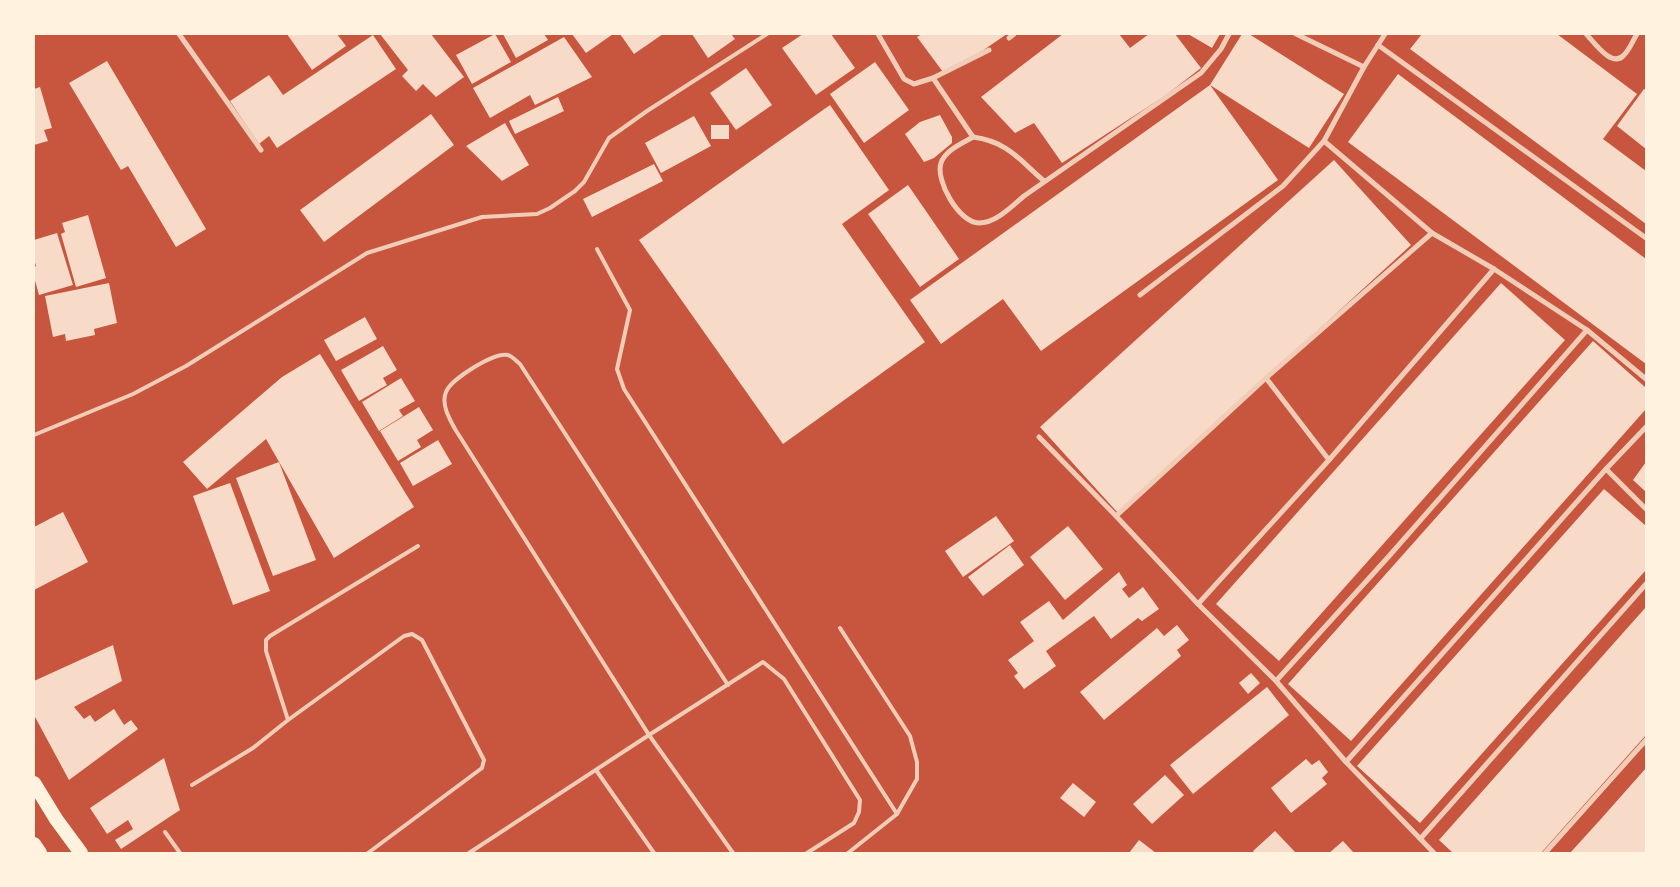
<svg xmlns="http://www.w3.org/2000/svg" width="1680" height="887" viewBox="0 0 1680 887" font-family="Barlow,sans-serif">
  <rect width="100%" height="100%" fill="#c8553d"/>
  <g fill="#f7dbc8">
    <polygon points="287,34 337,34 346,46 312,70"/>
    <polygon points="380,34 431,34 464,77 436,97 423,84 416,91 402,76 408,70"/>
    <polygon points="495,34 511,62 472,84 456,55"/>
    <polygon points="503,34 544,34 548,40 516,58"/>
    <polygon points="572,34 613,34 586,53"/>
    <polygon points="620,34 663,34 634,54"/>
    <polygon points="692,34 731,34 735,39 708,58"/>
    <polygon points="803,34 831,34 855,68 816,95 782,48"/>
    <polygon points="922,34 1007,34 982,51 943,72 917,37"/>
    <polygon points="1063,34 1119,34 1130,48 1149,34 1175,34 1201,68 1166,95 1062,163 1034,123 1015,133 981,97"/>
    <polygon points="1188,34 1220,34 1212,48"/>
    <polygon points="1242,34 1249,34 1344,94 1309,148 1210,85 1278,180 1041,351 1003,299 941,344 910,300 1210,85"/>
    <polygon points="1422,34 1557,34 1637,94 1603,139 1646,171 1646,224 1410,49"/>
    <polygon points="373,35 396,69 277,148 269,136 259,144 230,101 269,75 283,95"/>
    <polygon points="564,37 592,77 535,105 530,95 490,118 473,88"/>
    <polygon points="107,61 206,229 176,247 128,166 121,170 69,83"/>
    <polygon points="875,62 909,110 864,143 830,94"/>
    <polygon points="746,68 772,105 736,130 710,93"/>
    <polygon points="1398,74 1646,259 1646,364 1348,142"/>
    <polygon points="40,87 52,128 44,130 48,141 34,145 34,89"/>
    <polygon points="1644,89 1646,90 1646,149 1617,126"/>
    <polygon points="558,97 564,111 515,134 509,121"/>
    <polygon points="830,105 889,190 842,224 925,342 783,444 639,240"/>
    <polygon points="431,114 454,145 324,242 300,210"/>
    <polygon points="940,115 952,137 952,143 934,158 924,162 905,134 920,122"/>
    <polygon points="694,116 711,146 661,173 645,143"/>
    <polygon points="505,123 529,165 502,181 466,146"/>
    <rect x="711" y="125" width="18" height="14"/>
    <polygon points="1334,160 1411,245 1118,513 1040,427"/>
    <polygon points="654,164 663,181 592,217 583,199"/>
    <polygon points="908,185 959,259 920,287 868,214"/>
    <polygon points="88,215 106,278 76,287 61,234 65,232 62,223"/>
    <polygon points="57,233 73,285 39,295 34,277 34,267 36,266 34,259 34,240"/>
    <polygon points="109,283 117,323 94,329 95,335 66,341 65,334 53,337 45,296"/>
    <polygon points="1501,283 1565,340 1279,661 1216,604"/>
    <polygon points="365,317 377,339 336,361 324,340"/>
    <polygon points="1593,341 1646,388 1646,409 1351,741 1288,684"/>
    <polygon points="383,346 397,370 383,378 387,385 359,401 341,370"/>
    <polygon points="320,354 414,507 334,558 266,439 207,489 183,462 282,377"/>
    <polygon points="401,378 415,401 399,410 403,416 379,431 362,402"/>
    <polygon points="419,407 433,430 417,440 421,447 398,461 380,431"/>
    <polygon points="438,440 452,464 413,486 400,463"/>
    <polygon points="279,462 316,560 273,576 236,478"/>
    <polygon points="1646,462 1646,492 1633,480"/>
    <polygon points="230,483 270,591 233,605 193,496"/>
    <polygon points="1604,489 1646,526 1646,570 1420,823 1357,766"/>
    <polygon points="63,512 88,562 34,590 34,527"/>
    <polygon points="996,516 1014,541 963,577 945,551"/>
    <polygon points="1068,526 1103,569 1065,600 1030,557"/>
    <polygon points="1010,545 1024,565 983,596 968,577"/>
    <polygon points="1119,572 1127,585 1122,589 1129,598 1143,587 1159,609 1142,621 1138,618 1111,639 1094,616 1046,651 1056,666 1024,689 1014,676 1018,673 1008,660 1034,641 1020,622 1049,601 1063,620"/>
    <polygon points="1646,607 1646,735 1541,853 1453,853 1439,840"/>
    <polygon points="1177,625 1189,640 1177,650 1181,656 1104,720 1080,692 1157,628 1164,636"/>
    <polygon points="113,645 122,681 74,707 84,719 90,715 95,722 114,709 124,725 131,720 138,729 69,780 34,715 34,681"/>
    <polygon points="1251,673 1260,683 1248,694 1239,683"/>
    <polygon points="1267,687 1289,715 1193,794 1170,765"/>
    <polygon points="164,758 180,810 121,849 115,840 133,829 128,820 107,834 90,808"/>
    <polygon points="1306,759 1312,765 1319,760 1328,772 1322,778 1327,784 1291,813 1271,788"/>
    <polygon points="1646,768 1646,853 1570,853 1600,820"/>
    <polygon points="1165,775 1184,795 1152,824 1133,804"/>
    <polygon points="1073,783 1096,802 1084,817 1060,798"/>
    <polygon points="1275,831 1296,853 1255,853 1253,851"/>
    <polygon points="1139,840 1156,853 1129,853"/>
    <polygon points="1343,841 1354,853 1329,853"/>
  </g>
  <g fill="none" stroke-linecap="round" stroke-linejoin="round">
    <g stroke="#f1ccb7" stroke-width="4">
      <polyline points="597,249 630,310 617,369 624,389 897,814"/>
      <polyline points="34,435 133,394 186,366 367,253 482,217 537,214 550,208 575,191 584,182 609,138 647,111 767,34"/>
      <polyline points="840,628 910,736 917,762 917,779 897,814 848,853"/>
      <path d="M728,685l-208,-321c-4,-3 -8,-8 -12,-9 -14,-3 -57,24 -62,37 -5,12 3,26 9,37l194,306 84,118"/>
      <polyline points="288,720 266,651 266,640 270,636 418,546"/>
      <polyline points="596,770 654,853"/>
      <polyline points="192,785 253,748 288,720 404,636 412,634 422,640 484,760 482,768 368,853"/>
      <polyline points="165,832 180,853"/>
      <polyline points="469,853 649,735 763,662 784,679 860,800 859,812 854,823 807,853"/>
    </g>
    <g stroke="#f1ccb7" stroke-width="5">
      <polyline points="179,34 261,150"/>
      <polyline points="878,34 904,79 914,84 933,78 989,50"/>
      <polyline points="1296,34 1364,67"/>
      <path d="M1586,34c8,8 26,35 38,21 6,-6 9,-15 13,-21"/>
      <polyline points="1009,38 1014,34"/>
      <polyline points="1378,45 1646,238"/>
      <polyline points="933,78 973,137"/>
      <path d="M973,137c-10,6 -28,13 -32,26 -6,17 18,60 38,60 17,0 33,-17 45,-27l177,-123 20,-24 8,-15"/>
      <path d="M973,137c36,5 46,23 71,44"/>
      <polyline points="1324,141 1432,233 1494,269 1587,330 1646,379"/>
      <polyline points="1140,295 1283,186 1324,141 1364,67 1385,34"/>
      <polyline points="1266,378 1329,460"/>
      <polyline points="1039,437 1116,516 1198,604 1276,681 1346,762 1434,853"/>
      <polyline points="1606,469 1646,509"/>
      <polyline points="1116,516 1266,378 1432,233"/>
      <polyline points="1198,604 1329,460 1494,269"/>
      <polyline points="1276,681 1390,555 1587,330"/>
      <polyline points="1346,762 1606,469 1646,427"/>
      <polyline points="1421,838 1646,584"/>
      <polyline points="1545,853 1646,740"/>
    </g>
    <g stroke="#fff3e0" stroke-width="14">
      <polyline points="34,783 56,819 81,853"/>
      <polyline points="34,844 40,853"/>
    </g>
  </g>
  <rect width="1680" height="887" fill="none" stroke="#fff3e0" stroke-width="70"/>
</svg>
